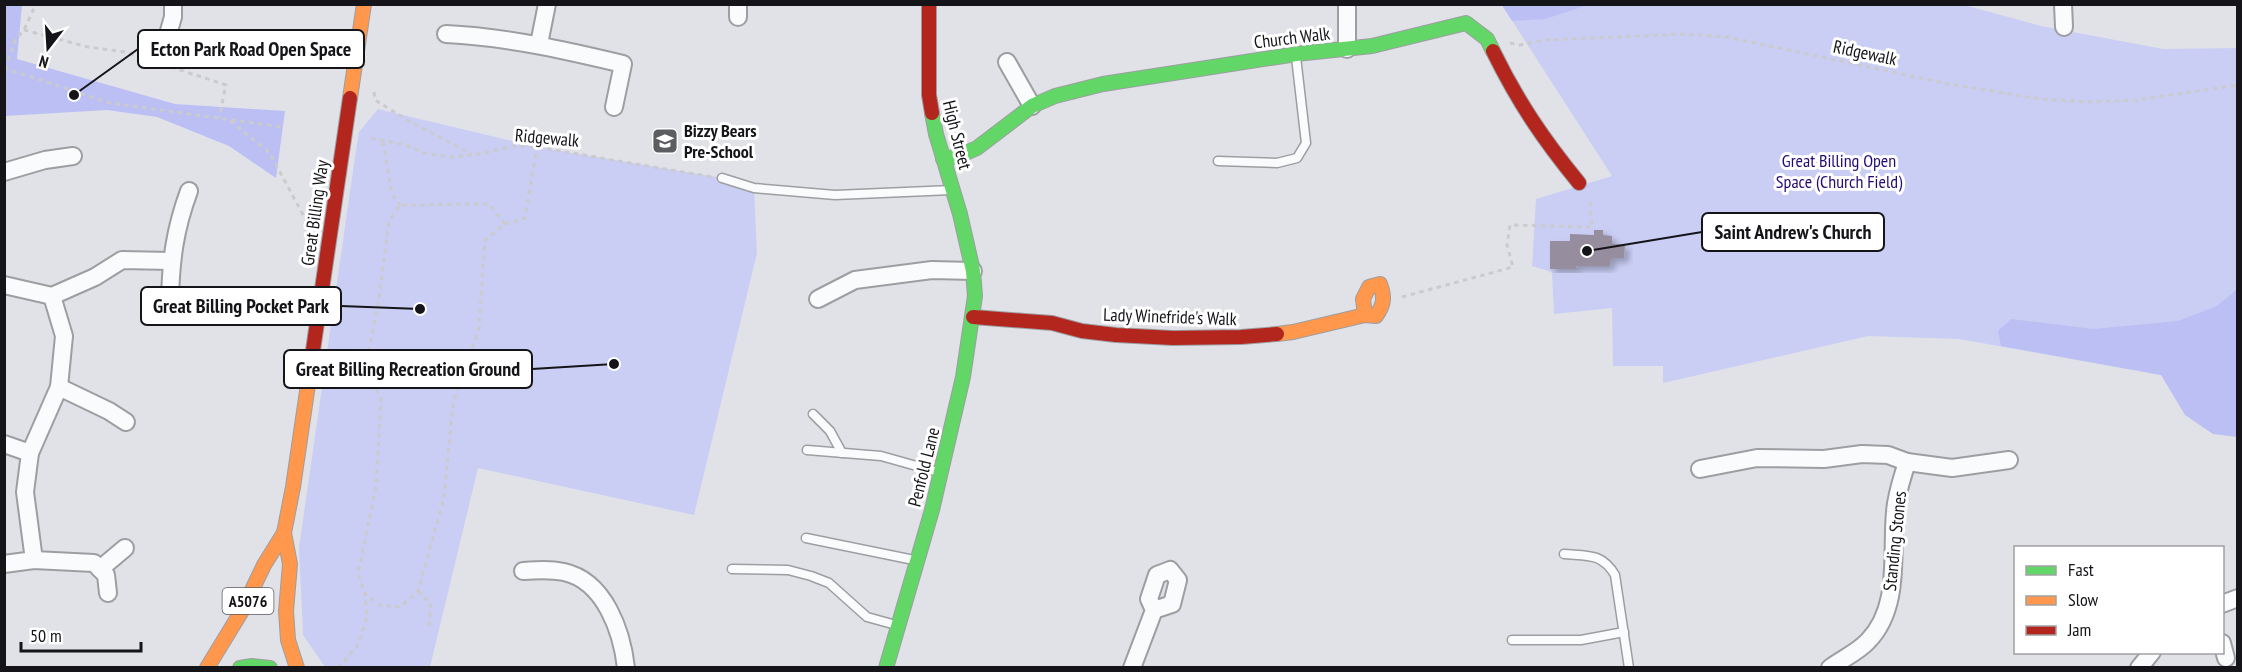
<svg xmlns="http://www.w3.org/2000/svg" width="2242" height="672" viewBox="0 0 2242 672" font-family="'PT Sans Narrow',sans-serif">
  <defs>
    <filter id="shadow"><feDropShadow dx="4.5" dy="4.5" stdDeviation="3" flood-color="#0004"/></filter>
  </defs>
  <rect width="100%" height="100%" fill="#e1e2e8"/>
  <g fill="#cacef4">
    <polygon points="1502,5 1964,5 2041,26 2163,49 2237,48 2237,410 2161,375 1959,339 1868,336 1663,383 1663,366 1613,366 1612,308 1554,314 1552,272 1532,266 1536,199 1612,176"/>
    <polygon points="378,109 537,147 722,178 754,188 757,253 694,515 478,468 430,667 325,667 303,635 299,548 356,150 359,132"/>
  </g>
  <g fill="#bbbff3">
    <polygon points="5,4 22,5 17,59 175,104 285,111 276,178 229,146 157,117 107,110 5,116"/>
    <polygon points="1502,5 1588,5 1545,19 1512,21"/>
    <polygon points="2237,289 2237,437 2213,434 2185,415 2161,375 2001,346 1998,331 2011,319 2093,329 2178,321 2217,306"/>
  </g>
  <polygon fill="#968d9f" filter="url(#shadow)" points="1594,230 1603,230 1603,235 1612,236 1612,244 1625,244 1624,258 1611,258 1610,266 1576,266 1577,269 1550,269 1550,241 1570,241 1570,234 1594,235"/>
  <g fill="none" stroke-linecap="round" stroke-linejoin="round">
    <defs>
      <g id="lane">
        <polyline points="1218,161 1277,163 1297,158 1306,143 1296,57"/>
        <polyline points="722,178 754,188 835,195 952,190"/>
        <polyline points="813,414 830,431 842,453"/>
        <polyline points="807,450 881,456 938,472"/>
        <polyline points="806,538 914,560"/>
        <path d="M1564,554c24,2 38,-1 51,21l14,93"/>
        <polyline points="732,569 788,570 811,576 829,583 867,617 896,625"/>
        <polyline points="1512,640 1581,640 1624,632"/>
      </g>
      <g id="street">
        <polyline points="738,4 738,17"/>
        <polyline points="2063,4 2064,27"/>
        <path d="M446,34c61,3 118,16 177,30l-9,43"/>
        <polyline points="539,44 547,4"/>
        <polyline points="1347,49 1347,4"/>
        <polyline points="162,55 173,17 173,4"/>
        <polyline points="1007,62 1032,106"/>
        <polyline points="4,172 45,160 73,156"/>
        <polyline points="4,285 52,296"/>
        <polyline points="52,296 95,277 122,260 171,261"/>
        <path d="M170,299c1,-40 5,-70 19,-108"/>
        <polyline points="818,299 855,280 932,270 973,271"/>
        <polyline points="59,387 109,411 126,422"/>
        <polyline points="4,444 30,453"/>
        <polyline points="1700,469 1757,458 1824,459 1862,454 1888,455 1907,462"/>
        <polyline points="34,560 25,492 30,453 59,387 64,336 52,296"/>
        <polyline points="4,564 34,560 94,563 106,575 108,593"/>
        <polyline points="100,569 125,548"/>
        <path d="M523,571c14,-1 27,-2 41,1 41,9 58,60 62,96"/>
        <polyline points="2222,604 2238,598"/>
        <polyline points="2222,643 2226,658"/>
        <polyline points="1132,668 1154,610 1149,599 1157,575 1170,570 1178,580 1172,604 1154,610"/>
        <path d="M1830,668c12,-9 28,-16 38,-27 33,-34 23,-87 27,-129 1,-17 7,-33 12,-50l45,6 57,-8"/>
        <polyline points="2139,668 2152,652"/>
      </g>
      <g id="fast">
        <polyline points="943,159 959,156 977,148 1032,106 1055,96 1103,84 1296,54 1372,46 1466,23 1487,39 1493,51"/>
        <polyline points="240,668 252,666 270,668"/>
        <polyline points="886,668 932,510 963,377 975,296 973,271 960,214 936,134 932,113"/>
      </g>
      <g id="slow">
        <polyline points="350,98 364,4"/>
        <path d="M1277,334l16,-2 72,-17 -2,-16 6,-12 11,-3c5,13 4,21 -4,32l-11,-1"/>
        <polyline points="207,668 243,609 264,565 284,533"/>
        <polyline points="297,668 288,640 286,611 290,564 284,533 293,487 312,357"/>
      </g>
      <g id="jam">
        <polyline points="929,4 929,95 932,113"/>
        <path d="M1493,51c25,51 50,88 86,132"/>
        <polyline points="973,317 1052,323 1082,331 1116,335 1173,338 1241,337 1277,334"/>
        <polyline points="312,357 339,173"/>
      </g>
    </defs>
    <use href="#lane" stroke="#9d9ea2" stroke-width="11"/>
    <use href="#street" stroke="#9d9ea2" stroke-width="20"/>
    <use href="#fast" stroke="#9d9ea2" stroke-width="16"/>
    <use href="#slow" stroke="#9d9ea2" stroke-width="16"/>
    <use href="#jam" stroke="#9d9ea2" stroke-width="16"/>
    <g stroke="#cbcbcd" stroke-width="3" stroke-dasharray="4.5 4.5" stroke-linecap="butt">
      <polyline points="24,30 88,47 125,52 147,59"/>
      <polyline points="1510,43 1520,45 1545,40 1684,34 1727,37 1949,84 2041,99 2088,102 2137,100 2238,85"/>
      <polyline points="171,67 226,85 219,118"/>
      <polyline points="4,68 110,103 282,127"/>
      <polyline points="5,69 15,40 24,30 36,4"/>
      <polyline points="374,92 375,100 409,121 472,154"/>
      <polyline points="230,121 269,152 307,222 312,222"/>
      <polyline points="371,138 406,145 424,153 450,157 474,155 513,146 537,147 712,177"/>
      <polyline points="383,142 392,194 400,205"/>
      <polyline points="505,224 489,204 400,205 389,221 378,305 366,363 381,400 376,486 358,574 365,594 380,605 400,607 418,591 444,498 453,404 479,328 485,240 505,224 525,218 537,147"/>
      <polyline points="1402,297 1513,267 1507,245 1510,225 1592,227 1590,200"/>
      <polyline points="418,591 431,604 429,626"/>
      <polyline points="338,668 357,646 367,618 365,594"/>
    </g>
    <use href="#lane" stroke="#fafbfc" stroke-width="8"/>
    <use href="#street" stroke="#fafbfc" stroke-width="16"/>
    <use href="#fast" stroke="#63d668" stroke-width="14"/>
    <use href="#slow" stroke="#ff974d" stroke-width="14"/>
    <use href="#jam" stroke="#b3261e" stroke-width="14"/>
    <defs>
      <polyline id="jam-bridge" points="339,173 350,98"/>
    </defs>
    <use href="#jam-bridge" stroke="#9d9ea2" stroke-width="16" stroke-linecap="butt"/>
    <use href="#jam-bridge" stroke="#b3261e" stroke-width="14"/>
  </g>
  <defs>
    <symbol id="school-square" viewBox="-11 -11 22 22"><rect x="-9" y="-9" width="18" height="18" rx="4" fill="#5c5d61" stroke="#fff"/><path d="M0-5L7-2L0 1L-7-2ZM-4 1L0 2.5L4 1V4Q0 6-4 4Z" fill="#fff"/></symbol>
  </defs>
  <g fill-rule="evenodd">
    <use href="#school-square" x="650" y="126" width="30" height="30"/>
  </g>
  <g text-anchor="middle" stroke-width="6" stroke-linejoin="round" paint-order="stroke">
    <rect fill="#fff" stroke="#5b5b5e" stroke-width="1.5" x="222.5" y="588" width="51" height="26" rx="4.5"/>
    <g font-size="16" font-weight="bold" fill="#151519">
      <text x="248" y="607">A5076</text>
    </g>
    <g font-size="18" fill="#151519" stroke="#fff">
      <text transform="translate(1292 38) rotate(-7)" y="6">Church Walk</text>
      <text transform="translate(1865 53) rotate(12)" y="6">Ridgewalk</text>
      <text transform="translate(957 135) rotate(76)" y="6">High Street</text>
      <text transform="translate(547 138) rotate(5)" y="6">Ridgewalk</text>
      <text transform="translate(315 213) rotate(-82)" y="6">Great Billing Way</text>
      <text transform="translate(1170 317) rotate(2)" y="6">Lady Winefride's Walk</text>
      <text transform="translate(924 467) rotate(-76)" y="6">Penfold Lane</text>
      <text transform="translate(1895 541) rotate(-84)" y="6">Standing Stones</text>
    </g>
    <g font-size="18" font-weight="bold" fill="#151519" stroke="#fff" text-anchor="start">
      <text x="684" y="137">Bizzy Bears<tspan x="684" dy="21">Pre-School</tspan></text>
    </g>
    <g font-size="18" fill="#230b74" stroke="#fff">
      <text x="1839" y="167">Great Billing Open<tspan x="1839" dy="21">Space (Church Field)</tspan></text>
    </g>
  </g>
  <path fill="none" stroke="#151519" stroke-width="2" d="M74 95L138 49M1587 251L1702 232M420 309L341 306M614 364L532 369"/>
  <g fill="#151519" stroke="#fff" stroke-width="2">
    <circle cx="74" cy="95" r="6"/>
    <circle cx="1587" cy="251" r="6"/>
    <circle cx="420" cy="309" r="6"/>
    <circle cx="614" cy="364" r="6"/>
  </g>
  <g fill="#fff" stroke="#151519" stroke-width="2">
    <rect x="138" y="30" width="226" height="38" rx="6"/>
    <rect x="1702" y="213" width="182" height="38" rx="6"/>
    <rect x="141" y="287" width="200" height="38" rx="6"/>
    <rect x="284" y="350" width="248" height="38" rx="6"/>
  </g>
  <g font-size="20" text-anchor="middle" font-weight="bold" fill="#151519">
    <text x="251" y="56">Ecton Park Road Open Space</text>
    <text x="1793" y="239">Saint Andrew's Church</text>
    <text x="241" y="313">Great Billing Pocket Park</text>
    <text x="408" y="376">Great Billing Recreation Ground</text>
  </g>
  <rect width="2242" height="672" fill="none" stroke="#151519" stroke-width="12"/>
  <rect x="2014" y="546" width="210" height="108" fill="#ffffff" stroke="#a1a1a3" stroke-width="1.5"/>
  <rect x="2026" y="566" width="30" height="9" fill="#63d668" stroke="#a1a1a3" stroke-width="1.5"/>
  <text x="2068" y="576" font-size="18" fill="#151519">Fast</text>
  <rect x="2026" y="596" width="30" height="9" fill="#ff974d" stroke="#a1a1a3" stroke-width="1.5"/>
  <text x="2068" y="606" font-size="18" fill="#151519">Slow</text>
  <rect x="2026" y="626" width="30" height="9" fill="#b3261e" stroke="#a1a1a3" stroke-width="1.5"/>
  <text x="2068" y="636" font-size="18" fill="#151519">Jam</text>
  <g transform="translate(48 48) rotate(197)" stroke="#ffffff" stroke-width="4.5" paint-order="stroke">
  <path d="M0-4.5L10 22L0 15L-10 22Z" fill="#151519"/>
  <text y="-9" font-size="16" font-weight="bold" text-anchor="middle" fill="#151519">N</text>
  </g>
  <path d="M21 642v9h120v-9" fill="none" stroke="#151519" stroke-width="3"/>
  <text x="30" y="642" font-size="18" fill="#151519" stroke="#ffffff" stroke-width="4.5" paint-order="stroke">50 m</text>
</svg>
